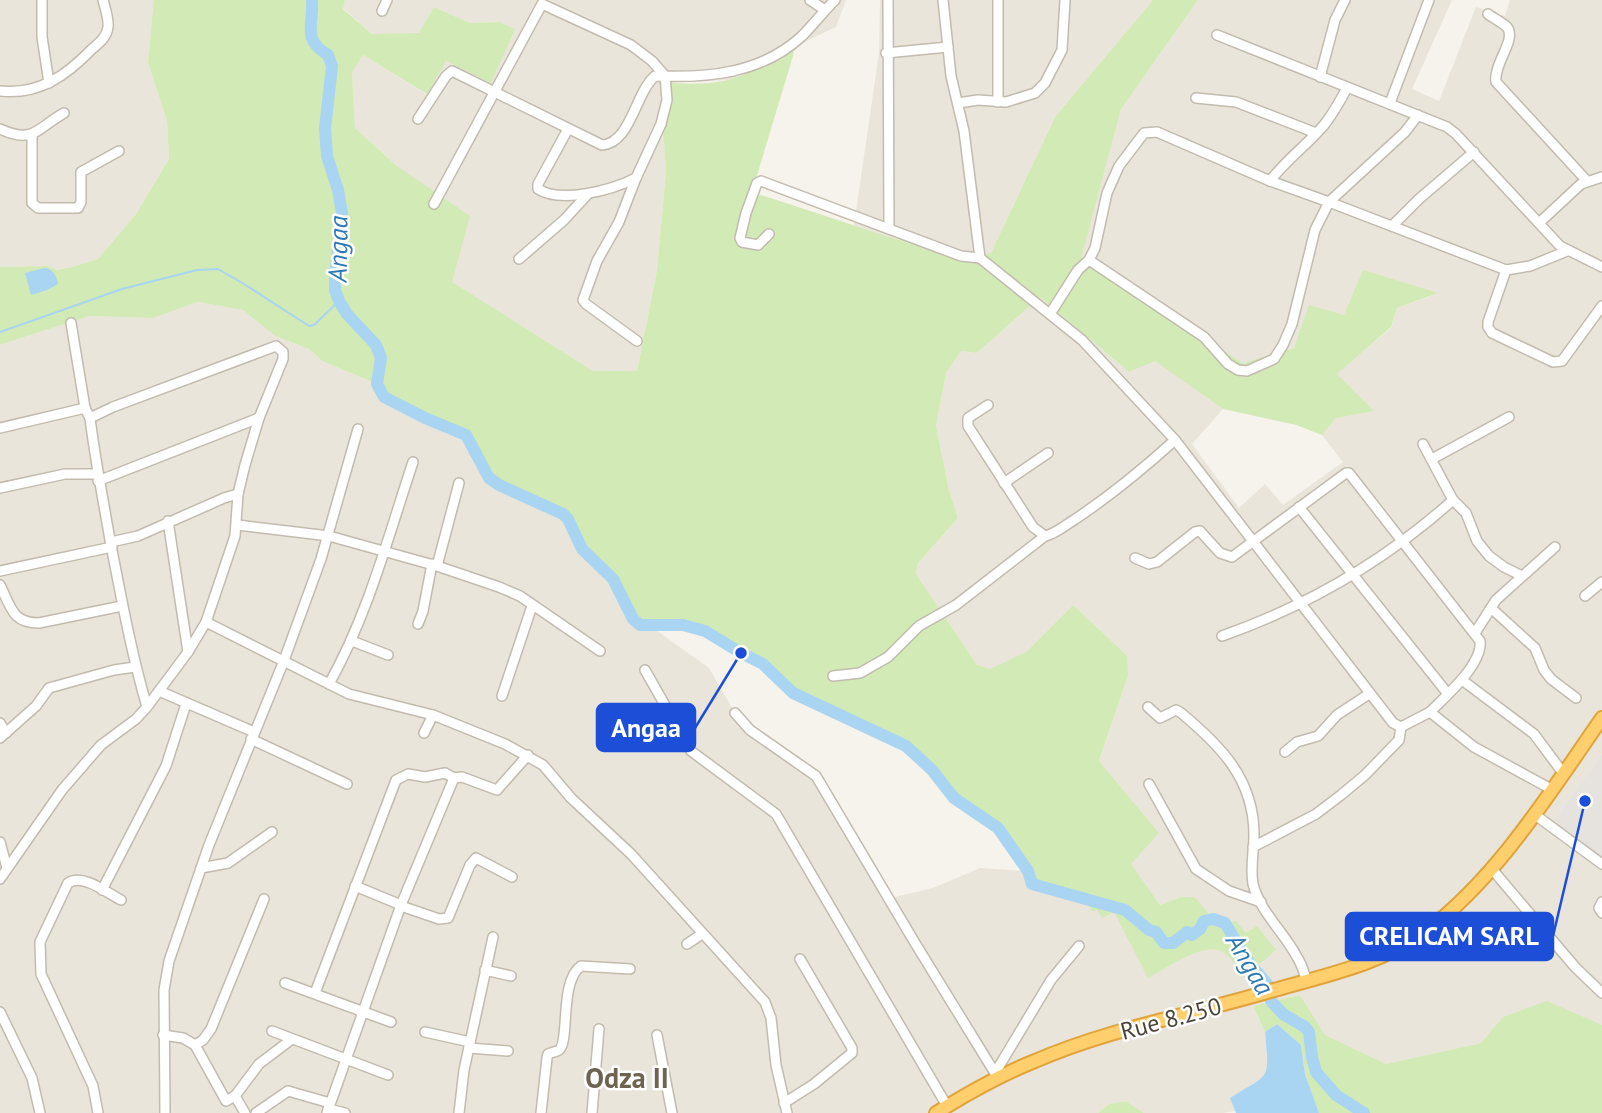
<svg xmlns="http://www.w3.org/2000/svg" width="1602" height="1113" viewBox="0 0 1602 1113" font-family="'PT Sans',sans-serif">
  <rect width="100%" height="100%" fill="#f6f3ec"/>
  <g fill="#eae5da">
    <polygon points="0,0 154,0 155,2 148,63 167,121 169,159 136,214 98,259 72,267 55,270 48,266 0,267"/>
    <polygon points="345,0 846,0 836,27 794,47 760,67 730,80 661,83 666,171 657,270 637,371 593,371 451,282 397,166 355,128 352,73 363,55 426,94 446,61 499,22 470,23 434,7 419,34 372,34 343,8"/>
    <polygon points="880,0 1153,0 1055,117 991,253 951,257 854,225 879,53"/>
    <polygon points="1198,0 1452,0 1412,89 1439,101 1476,7 1505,16 1510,0 1602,0 1602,754 1551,824 1602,861 1602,1025 1504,1017 1481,1043 1386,1064 1324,1035 1300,995 1253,1006 1265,1032 1268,1070 1266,1076 1231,1098 1235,1111 1223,1113 1144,1113 1126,1101 1109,1104 1098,1113 0,1113 0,345 89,316 153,318 198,302 243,310 275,336 309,349 322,361 377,384 384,397 466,435 489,478 500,485 554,509 568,519 582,549 613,579 633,619 643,626 649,625 709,668 735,713 749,730 816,776 890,898 933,888 980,868 1028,871 1032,884 1079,898 1105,903 1137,918 1181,897 1160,905 1130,864 1159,833 1099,762 1128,676 1073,605 1026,652 990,670 977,665 916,574 918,563 958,518 949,490 936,426 946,373 961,351 977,353 1040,297 1129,372 1155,360 1223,409 1192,444 1239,508 1265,484 1283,505 1343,462 1322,435 1336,418 1336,374 1391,328 1397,308 1437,294 1344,316 1294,348 1243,363 1080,259 1121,109"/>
  </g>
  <polygon fill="#e6e2dd" points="1602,754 1602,861 1551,824"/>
  <g fill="#d2eab5">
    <path d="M154,0h191l-2,9 29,25 47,-1 15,-26 36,16 29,-1 16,7 -24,54 -45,-22 -19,33 -64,-39 -11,18 3,55 42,38 73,50 -18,66 141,89h44l20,-101 9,-99 -6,-88c23,0 49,3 71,-4 23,-7 43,-20 63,-32l-1,9 -41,136 199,65 40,-4 64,-136 98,-117h45l-77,109 -40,150 162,104 51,-15 15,-43 35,10 19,-45 75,23 -41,15 -6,19 -54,47 37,37 -38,7 -14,17 -26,-10 -73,-16 -68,-48 -26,11 -89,-75 -63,56 -16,-2 -15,22 -10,53 13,64 9,28 -40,45 -2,11 61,91 13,4 36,-17 47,-47 54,51 1,20 -29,85 60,72 -28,31 29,41 21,-8h13c16,15 16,28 42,24l10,12 11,-7 19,24 -32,27c-7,-9 -13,-21 -23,-26 -18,-9 -56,18 -73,27l-34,-66 -12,6 -5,-8 -5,1 -5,-9 -55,-18 -4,-13 -30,-43 -44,-30 -22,-28 -26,-24 -113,-53 -30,-29 -22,-11 -36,-22 -22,-6h-43l-7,-6 -20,-40 -31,-30 -14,-30 -14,-10 -55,-24 -10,-7 -23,-43 -41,-17 -41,-21 -7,-13 -55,-23 -13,-12 -34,-13 -32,-26 -45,-8 -45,16 -64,-2 -89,29v-78l48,-1 8,4 16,-3 26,-8 38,-45 33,-55 -2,-38 -19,-58z"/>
    <polygon points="1300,995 1325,1035 1386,1064 1481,1043 1503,1017 1547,1001 1602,1025 1602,1113 1319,1113 1305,1074 1301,1045 1277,1024 1265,1032 1253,1006"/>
    <polygon points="1126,1101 1144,1113 1098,1113 1109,1104"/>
  </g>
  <g fill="#a9d4f2">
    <path d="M44,268c8,0 13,8 14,16l-11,6 -16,5 -6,-22z"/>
    <path d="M1277,1024l24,21 4,29 14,39h-83l-6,-15c42,-26 39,-17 35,-66z"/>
  </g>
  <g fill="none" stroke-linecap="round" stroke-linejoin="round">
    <polyline stroke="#a9d4f2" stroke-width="2" points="0,332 122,289 197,270 218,269 244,284 309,326 314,325 339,301"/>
    <path stroke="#a9d4f2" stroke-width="12" d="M312,0c2,24 -11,39 16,55l4,11 -7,62 2,28 11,34 4,23 -7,63v14l4,11 8,13 29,31 5,13 -4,26 7,13 41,21 41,17 23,43 10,7 64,29 5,5 14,30 31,30 20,40 7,6h43l22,6 36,22 22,11 30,29 113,53 26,24 22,28 44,30 30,43 4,13 93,26 24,20 7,2 8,11h9l14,-11 5,3 8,-6 4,-8 9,-2 12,4 25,41 18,21 3,16 12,13 22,13 4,5 3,25 4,15 20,23 28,18"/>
    <defs>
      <g id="minor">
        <polyline points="42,0 42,37 49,83"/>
        <polyline points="810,0 825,10"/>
        <polyline points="888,0 889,229"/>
        <polyline points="943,0 951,76 964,131 980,258"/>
        <polyline points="998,0 998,102"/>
        <polyline points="382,11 387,0"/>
        <path d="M1488,14c5,4 14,8 19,13 10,13 -14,37 -11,55l91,99"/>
        <polyline points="1217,35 1447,127 1456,134 1560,246 1602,267"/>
        <polyline points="886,53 948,47"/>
        <polyline points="1320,77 1335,20 1345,0"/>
        <path d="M0,91c39,4 66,-15 92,-42 7,-6 15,-12 16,-22 1,-8 -3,-19 -5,-27"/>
        <polyline points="1196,98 1236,102 1316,133"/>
        <polyline points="958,103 978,100 1006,102 1035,93 1045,83 1062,50 1065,0"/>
        <polyline points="1390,103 1429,0"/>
        <polyline points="1418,115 1405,132 1329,202 1506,270 1530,266 1567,251"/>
        <path d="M418,119l28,-43 6,-5 150,74c29,-2 33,-52 53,-69 53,2 106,-2 147,-40 11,-11 21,-24 33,-36"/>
        <path d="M0,129c34,15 36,0 64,-16"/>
        <path d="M568,129l-30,55v5c23,15 74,1 98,-11"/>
        <polyline points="32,135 32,203 38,208 78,208 81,202 81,172 119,151"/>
        <path d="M1270,181c16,-21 37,-36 54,-56 9,-11 16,-24 23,-37"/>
        <polyline points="434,204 542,4 631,45 652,61 665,76 667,100 661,124 636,178 619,222 597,261 583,300 586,304 637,341"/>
        <polyline points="1539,223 1581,184 1602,177"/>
        <polyline points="1392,226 1419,199 1474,152"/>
        <polyline points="769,234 758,245 742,242 740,238 746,213 757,183 761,181 961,256 980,258 1082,340 1175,440 1393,723 1401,727 1430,712 1474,747 1551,789"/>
        <polyline points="519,259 564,220 587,195"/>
        <polyline points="1506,270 1488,322 1488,327 1492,333 1553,362 1562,361 1602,306"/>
        <polyline points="1050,314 1078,270 1089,260 1095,248 1107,193 1119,166 1144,133 1157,132 1270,181 1329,202 1315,230 1292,324 1283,345 1274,359 1247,371 1238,370 1228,364 1204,337 1089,260"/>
        <polyline points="71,323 85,408"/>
        <path d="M988,405l-20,13v8l65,101 12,9c10,-2 19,-10 29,-16 36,-24 69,-51 101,-80"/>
        <polyline points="0,428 85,408 90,418"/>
        <polyline points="1423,444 1453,500 1466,513 1477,541 1489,556 1504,567 1522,576"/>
        <polyline points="1432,459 1509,417"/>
        <polyline points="98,481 259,418"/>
        <polyline points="1004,483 1048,453"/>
        <polyline points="0,488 65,474 97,474"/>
        <polyline points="1299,507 1448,694"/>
        <polyline points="168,521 188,652"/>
        <polyline points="238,525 329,536 437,566 499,587 520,596 600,651"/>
        <polyline points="111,542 138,536 224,498 238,494"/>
        <path d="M1135,558l14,6 8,-2 38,-30 5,-1 20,22 12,4 114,-84h3l131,168c3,23 -35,56 -50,71"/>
        <polyline points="437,566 459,483"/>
        <polyline points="0,571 112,547"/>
        <path d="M0,585c11,22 12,38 39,38l83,-17"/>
        <polyline points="1585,596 1602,582"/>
        <polyline points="1491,608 1535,648 1544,670 1551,679 1576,698"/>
        <polyline points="206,622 349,694 433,715 505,744 543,765 571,798 631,854 765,1002 771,1018 776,1065 787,1113"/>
        <polyline points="418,624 423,611 432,564"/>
        <polyline points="1475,633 1496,600 1555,547"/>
        <path d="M1222,636c85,-30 164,-76 231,-136"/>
        <polyline points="352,641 388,655"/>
        <polyline points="645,670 691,751 776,814 947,1106"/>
        <polyline points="833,676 860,673 888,657 919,626 956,605 1045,536"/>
        <polyline points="1462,680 1534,734 1563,773"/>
        <path d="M329,684c39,-69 59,-147 84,-222"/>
        <polyline points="159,691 254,732"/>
        <polyline points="502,696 532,606"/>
        <path d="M1148,707l12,11 16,-8 4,2c41,34 74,67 74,123 0,16 -4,33 -1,49 7,28 31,48 44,73 5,7 7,16 10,25"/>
        <polyline points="735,713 750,730 816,776 915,943 998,1078"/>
        <polyline points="0,723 6,733"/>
        <polyline points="424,733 433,715"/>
        <polyline points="0,738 36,706 49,688 114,670 135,667"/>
        <polyline points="251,739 347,784"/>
        <polyline points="1285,752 1297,742 1318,736 1337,715 1369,694"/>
        <polyline points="1149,784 1196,869 1229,891 1261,902"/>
        <polyline points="1534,814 1602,864"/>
        <polyline points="0,842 7,868"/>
        <polyline points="1253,847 1316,814 1341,795 1365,775 1399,740 1401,727"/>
        <polyline points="201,868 228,863 272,832"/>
        <polyline points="1491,868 1575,967 1602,993"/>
        <path d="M0,879l62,-89 39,-45 35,-26 11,-12 41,-55 18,-30 29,-86 3,-42 7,-29 14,-47 24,-59v-7l-7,-6 -163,61 -23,11c5,41 13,81 20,122 11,56 21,112 37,167"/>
        <polyline points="355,886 401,905"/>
        <polyline points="102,890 166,766 186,704"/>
        <polyline points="1602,902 1599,908 1602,913"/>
        <polyline points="401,906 439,919 448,918 470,865 476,858 512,877"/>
        <polyline points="687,944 702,934"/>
        <polyline points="485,970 511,976"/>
        <polyline points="285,983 391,1022"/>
        <polyline points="315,993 396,780 408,774 425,777 445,773 454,778 462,777 497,790 528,755"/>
        <polyline points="0,1012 32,1078 40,1113"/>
        <polyline points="272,1031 388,1075"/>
        <polyline points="425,1032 470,1042"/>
        <polyline points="163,1035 183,1038 195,1045 226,1101 235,1096 259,1064 292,1039"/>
        <polyline points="657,1035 672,1113"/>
        <polyline points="195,1045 203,1040 211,1029 264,899"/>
        <polyline points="469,1048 508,1051"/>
        <polyline points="995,1073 1051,980 1079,946"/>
        <polyline points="235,1096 245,1113"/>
        <polyline points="784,1103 814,1084 852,1053 852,1048 800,959"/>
        <polyline points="328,1109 345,1113"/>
        <path d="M98,1113l-5,-27 -52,-112 -1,-32 28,-59c15,-10 39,10 53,17"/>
        <polyline points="165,1113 164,990 169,961 209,845 283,663 321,559 358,429"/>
        <polyline points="256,1113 288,1091 330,1103"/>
        <polyline points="327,1113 401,905 454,778"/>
        <polyline points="459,1113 464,1070 493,937"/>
        <path d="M541,1113l6,-55 1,-4c4,-2 8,-2 11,-4 11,-8 0,-69 22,-84l49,3"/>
        <polyline points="592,1113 599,1029"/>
      </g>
      <path id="highway" d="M936,1113c32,-20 64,-38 99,-52 76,-33 160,-47 239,-71 52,-15 108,-26 152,-59 72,-54 125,-140 176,-213"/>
    </defs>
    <use href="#minor" stroke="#c2bbae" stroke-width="12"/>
    <use href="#highway" stroke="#e0a43c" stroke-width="16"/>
    <use href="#minor" stroke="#fff" stroke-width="9"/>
    <use href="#highway" stroke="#ffcf6e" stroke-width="12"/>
  </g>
  <g text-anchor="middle" stroke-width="5" stroke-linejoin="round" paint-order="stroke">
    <g font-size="24" fill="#4b4439" stroke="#fff">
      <text transform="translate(1171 1019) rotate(-15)" y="8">Rue 8.250</text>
    </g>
    <g font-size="26" font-style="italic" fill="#2e7ab2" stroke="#fff">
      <text transform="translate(338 249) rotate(-89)" y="9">Angaa</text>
      <text transform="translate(1250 964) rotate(59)" y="9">Angaa</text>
    </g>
    <g font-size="28" font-weight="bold" fill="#6e6250" stroke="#fff">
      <text x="627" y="1088">Odza II</text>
    </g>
  </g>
  <path fill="none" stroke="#1d4ed8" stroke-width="2.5" d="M741 653L695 728M1585 801L1553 936"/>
  <g fill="#1d4ed8" stroke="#fff" stroke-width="2.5">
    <circle cx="741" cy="653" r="7"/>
    <circle cx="1585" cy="801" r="7"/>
  </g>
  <g fill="#1d4ed8" stroke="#1d4ed8" stroke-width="2.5">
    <rect x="597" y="704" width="98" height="47" rx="7"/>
    <rect x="1346" y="913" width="207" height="47" rx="7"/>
  </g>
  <g font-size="26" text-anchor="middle" font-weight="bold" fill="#fff">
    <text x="646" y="737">Angaa</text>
    <text x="1449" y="945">CRELICAM SARL</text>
  </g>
</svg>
